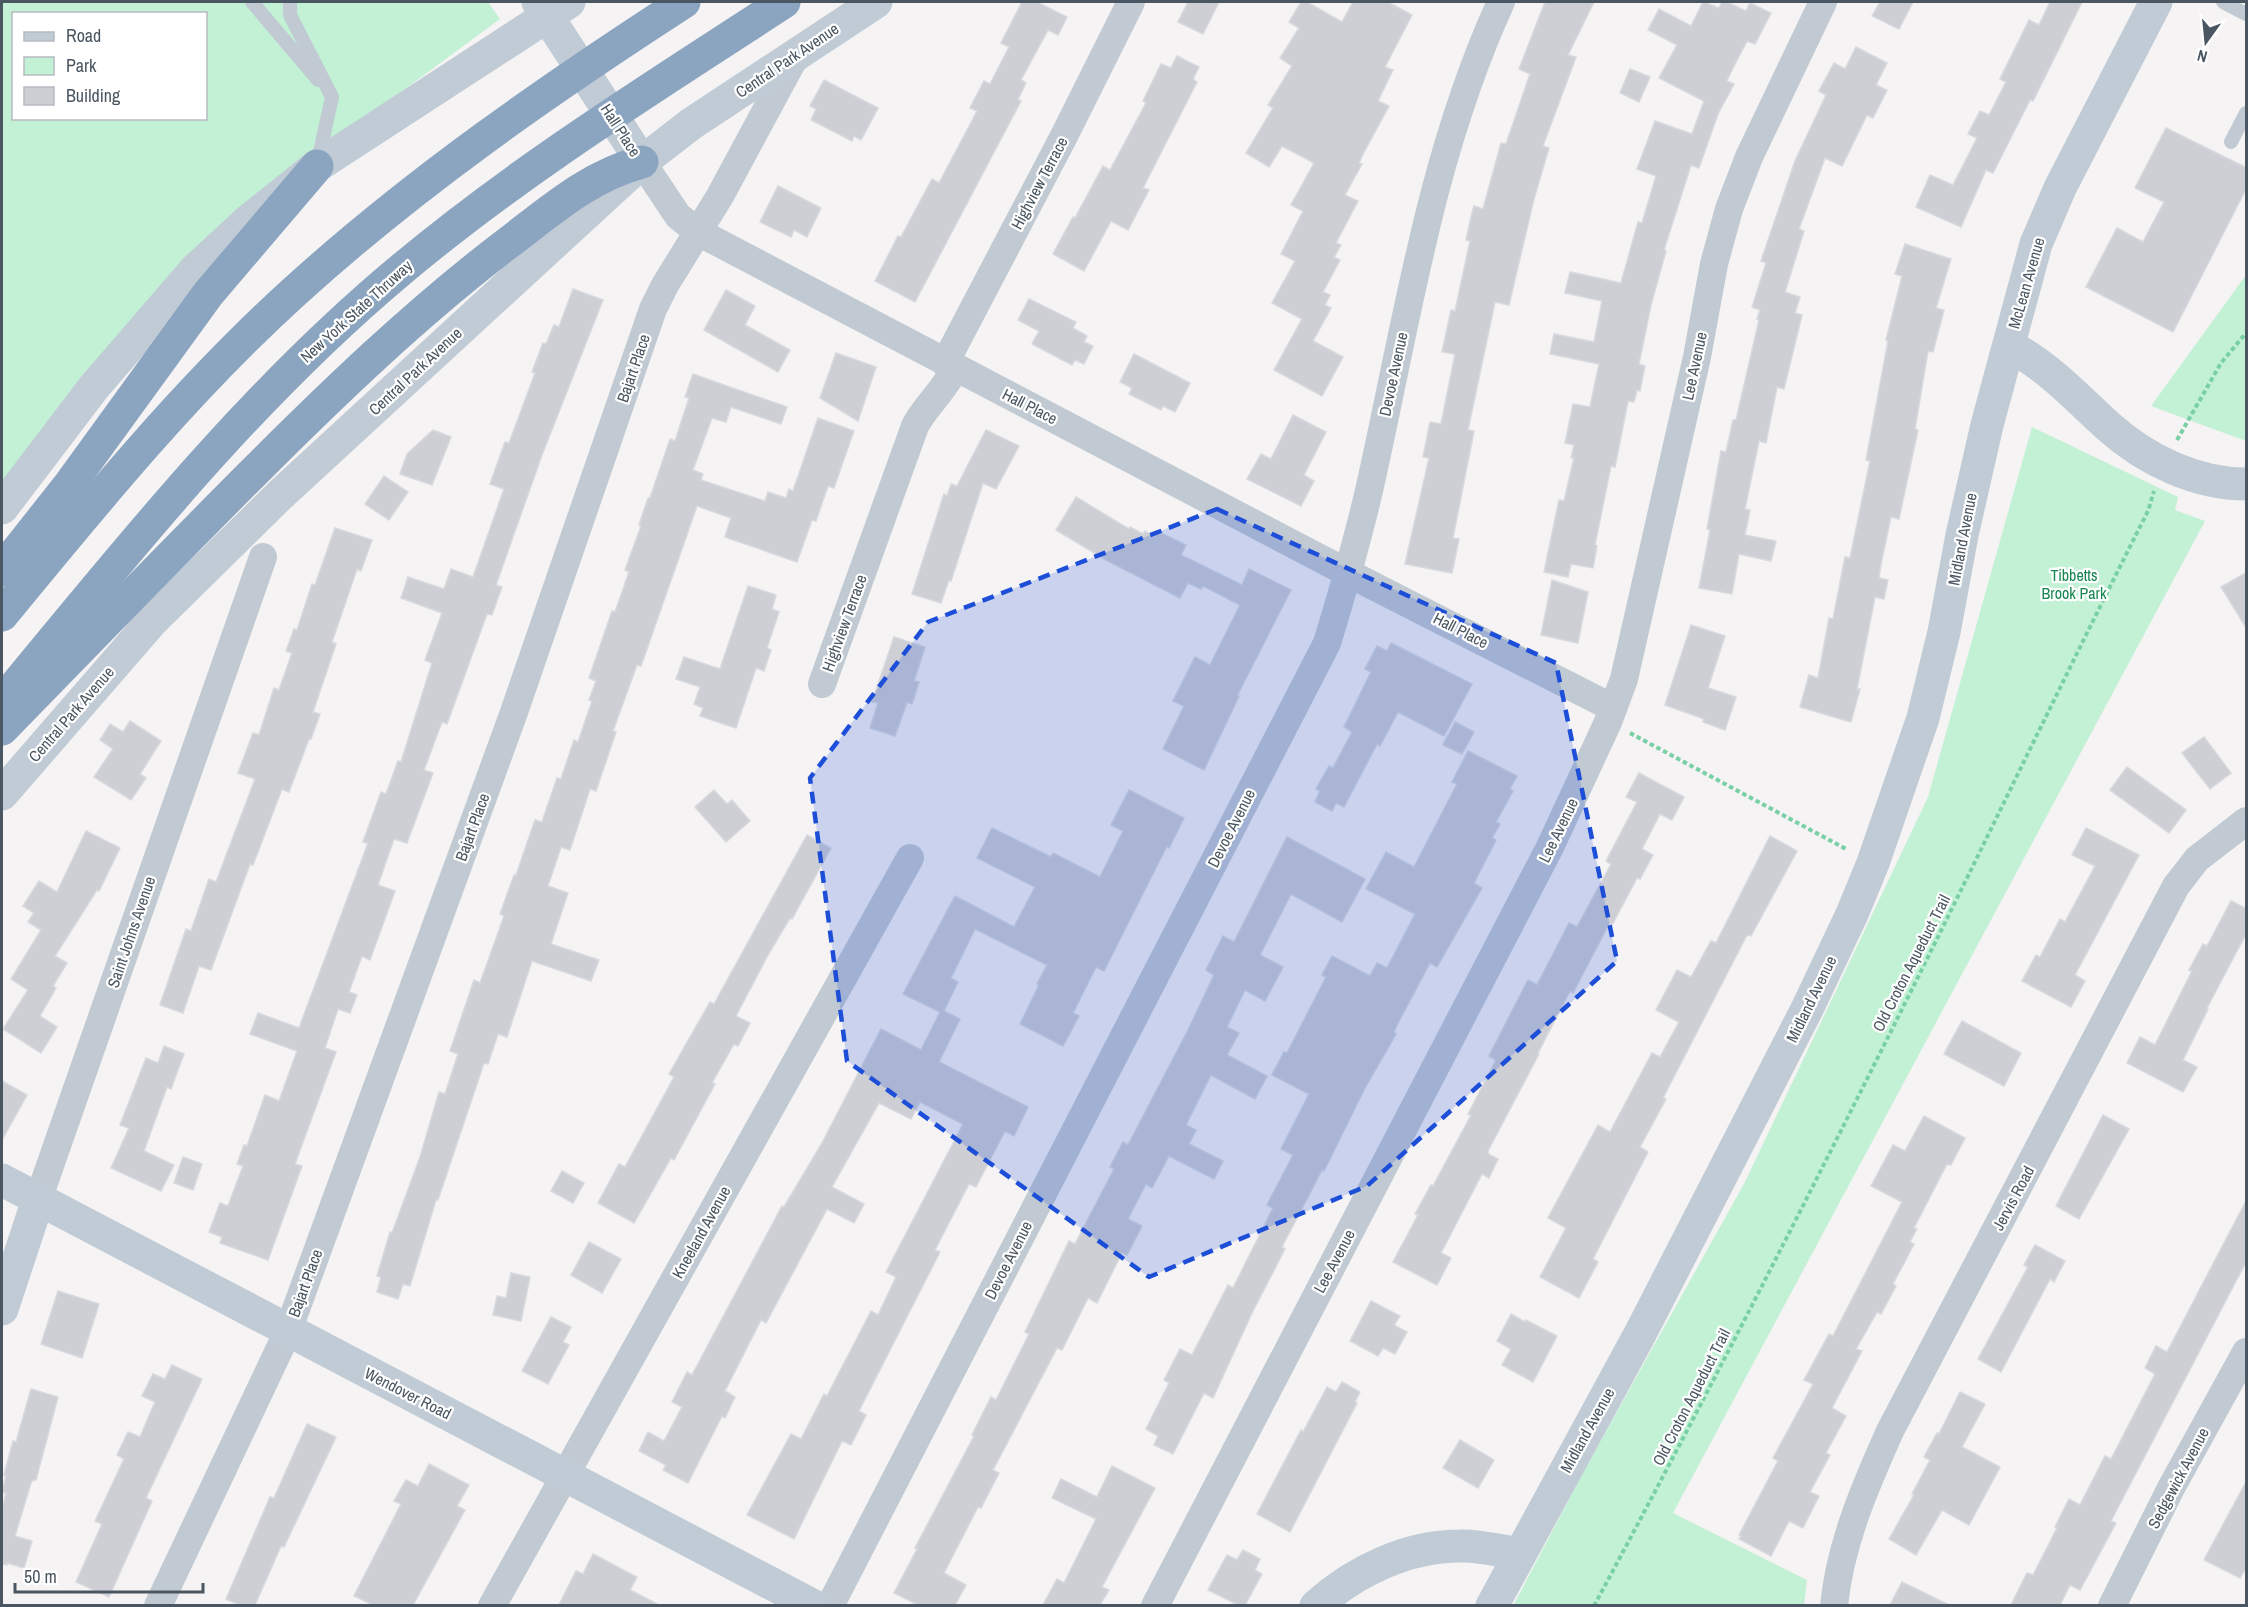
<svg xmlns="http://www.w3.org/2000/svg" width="2248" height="1607" viewBox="0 0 2248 1607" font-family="'Archivo Narrow',sans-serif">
  <rect width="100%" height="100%" fill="#f5f3f3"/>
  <g fill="#c3f1d5" fill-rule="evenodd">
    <path d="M2,2h486l12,17 -156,115 -342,351zM14,14h192v104h-192z"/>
    <polygon points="2246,275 2246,441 2151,406"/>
    <polygon points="2032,427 2178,497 2175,510 2205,521 1673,1513 1807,1580 1804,1605 1513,1606 1585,1469 1745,1182 1928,797"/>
  </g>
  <g fill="#cdcfd5" stroke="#d7d9de" stroke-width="1.5">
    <polygon points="1022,2 1037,2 1067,17 1058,35 1048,30 1021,80 1026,83 1018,99 1021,101 915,302 875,281 898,236 901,237 932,179 939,183 977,111 970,108 984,81 990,84 1009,47 1001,43"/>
    <polygon points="1188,2 1219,2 1203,34 1178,22"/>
    <polygon points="1301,2 1307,2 1342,22 1353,2 1388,2 1412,15 1385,67 1393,70 1378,101 1389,106 1363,154 1359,163 1362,164 1345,195 1358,201 1336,243 1341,245 1334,257 1340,260 1323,292 1330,295 1325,305 1331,308 1313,341 1343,357 1322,396 1274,370 1302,319 1272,303 1295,261 1281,254 1303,211 1291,205 1314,163 1282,146 1269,167 1246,153 1273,108 1268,105 1292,66 1280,58 1299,28 1289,22"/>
    <polygon points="1545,2 1594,2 1568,55 1576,57 1543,146 1549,148 1534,199 1509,305 1495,302 1468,430 1474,431 1453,538 1459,539 1452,573 1405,564 1429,458 1423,457 1430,422 1441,424 1455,354 1442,352 1451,310 1455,311 1470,241 1466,240 1471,217 1474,206 1483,209 1501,143 1506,144 1530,74 1519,69"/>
    <polygon points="1703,2 1719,8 1722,2 1727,2 1746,11 1750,3 1771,13 1755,44 1747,41 1729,76 1727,81 1734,84 1718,114 1699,168 1691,165 1664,250 1666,251 1651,305 1639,364 1645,366 1640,391 1637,390 1634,402 1628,401 1615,467 1611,466 1595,545 1597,546 1593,568 1571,564 1568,577 1544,572 1559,500 1564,501 1574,458 1571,458 1574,445 1565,443 1573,404 1590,407 1599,364 1550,354 1554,334 1594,342 1602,301 1565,293 1570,272 1621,283 1638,222 1642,223 1656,176 1637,169 1655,121 1692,134 1704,101 1659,78 1677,45 1648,30 1659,9 1691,26"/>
    <polygon points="1880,2 1913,2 1899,29 1872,16"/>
    <polygon points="2050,2 2082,2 2033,101 2030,100 1993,173 1986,170 1961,227 1916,207 1930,175 1953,185 1977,138 1968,134 1980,111 1989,115 2006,82 2000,79 2029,20 2039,25"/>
    <polygon points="1856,47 1887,63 1876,85 1887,90 1873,118 1867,115 1842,166 1825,158 1799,229 1804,231 1785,292 1800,297 1795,313 1802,315 1784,389 1777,387 1766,443 1759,441 1745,509 1750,510 1745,535 1776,541 1771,561 1739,554 1732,594 1699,588 1710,530 1707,529 1721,451 1726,452 1733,420 1736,420 1759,320 1757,319 1760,310 1752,307 1766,263 1761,261 1795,161 1826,95 1819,91 1834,63 1845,69"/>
    <polygon points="1177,56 1199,67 1193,79 1197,82 1143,188 1149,190 1128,230 1111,221 1084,271 1053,254 1073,217 1075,218 1103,166 1110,170 1146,103 1143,101 1161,64 1171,68"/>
    <polygon points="1630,69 1650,77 1639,102 1620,93"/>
    <polygon points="824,80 878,108 861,140 854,136 852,141 811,120 816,109 810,106"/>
    <polygon points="2166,128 2247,168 2247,187 2173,332 2086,287 2117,228 2143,242 2164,202 2135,188"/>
    <polygon points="778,186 821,208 807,237 794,230 791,237 760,222"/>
    <polygon points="1905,244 1951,259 1936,308 1944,310 1933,352 1928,351 1915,429 1918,430 1899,519 1891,517 1881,564 1879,578 1888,580 1884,599 1875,597 1857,689 1860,689 1851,722 1800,707 1809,675 1818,678 1829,618 1833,619 1845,557 1850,558 1870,461 1866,460 1888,341 1886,340 1902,276 1895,274"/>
    <polygon points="573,289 603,300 542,455 496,585 502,587 492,615 487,614 447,724 442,722 424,770 433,773 407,843 394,839 378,885 395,891 370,960 362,956 349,992 357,995 350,1013 338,1009 325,1048 336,1052 295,1164 302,1166 268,1260 220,1243 222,1237 209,1232 220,1203 228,1206 243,1166 237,1164 244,1145 247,1146 265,1095 279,1101 297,1051 250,1034 258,1013 299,1028 368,843 363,842 381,792 386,794 398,761 401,762 432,663 425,660 442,613 401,598 408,577 444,589 451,569 473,577 504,489 490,484 505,442 509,443 535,373 532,372 543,343 546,344 554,325 559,327"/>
    <polygon points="726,290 755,306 745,325 790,350 778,372 704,330"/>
    <polygon points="1029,299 1076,322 1073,328 1087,336 1084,342 1093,346 1084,364 1075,360 1072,365 1032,344 1039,331 1018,320"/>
    <polygon points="836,353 876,367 858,421 820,398"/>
    <polygon points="1134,354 1190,383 1175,412 1163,406 1161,410 1129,394 1132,388 1120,382"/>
    <polygon points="693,374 787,407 781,424 731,407 726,422 712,418 693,470 703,474 701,480 765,501 768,492 786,498 789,489 793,491 818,418 854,431 851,439 834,488 828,486 816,521 812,520 797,562 725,537 731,518 697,506 641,666 637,665 613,731 616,732 596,791 590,789 570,850 561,847 548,886 568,893 551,944 599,960 591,981 532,961 507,1037 498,1034 488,1064 484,1063 438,1200 436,1200 410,1286 403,1284 398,1299 377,1292 381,1277 377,1276 390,1232 392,1233 420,1157 439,1092 445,1094 458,1054 450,1051 474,980 480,983 504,916 500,914 514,875 516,875 535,820 542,822 557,778 561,779 574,740 578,742 592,701 589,700 596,681 589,678 612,611 615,612 629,572 625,570 641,526 639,525 648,498 650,498 670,439 675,441 689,398 685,397"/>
    <polygon points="1293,415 1326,432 1304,475 1314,481 1301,506 1247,479 1261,454 1271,459"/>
    <polygon points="433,430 451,437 432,485 400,474 407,454"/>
    <polygon points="986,430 1019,446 996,489 983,483 951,581 949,580 941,603 912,594 944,494 947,496 951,484 957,486"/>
    <polygon points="384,476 408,492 389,520 365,504"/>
    <polygon points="1076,497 1129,529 1130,527 1143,534 1145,531 1154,536 1157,531 1186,545 1181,555 1242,585 1249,569 1291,590 1237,696 1239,696 1204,770 1163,749 1184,706 1173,701 1195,657 1210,665 1240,605 1203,586 1201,589 1188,583 1180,598 1106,560 1056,530"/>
    <polygon points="335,528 372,540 361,571 357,569 332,642 336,644 313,712 320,714 311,739 309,739 289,792 282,789 253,865 250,864 211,970 199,966 183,1013 160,1005 186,929 191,931 209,879 216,882 255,779 238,773 253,733 259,735 274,688 279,690 292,653 286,651 294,629 297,630 312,584 315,585"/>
    <polygon points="2247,572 2247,629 2221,587"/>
    <polygon points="1552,580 1588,592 1578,643 1541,635"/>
    <polygon points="748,586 776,595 772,609 779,612 767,648 771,650 764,671 756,668 736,728 700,716 703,708 694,704 700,687 676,679 684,657 720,669"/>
    <polygon points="1691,625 1725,636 1708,688 1736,697 1725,730 1703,722 1704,719 1665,705"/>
    <polygon points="894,637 925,647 914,681 919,682 912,704 907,702 895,736 870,728 878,703 872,702"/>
    <polygon points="1391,643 1472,684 1444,736 1398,712 1380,746 1377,744 1344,807 1336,803 1332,811 1315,802 1320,791 1316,789 1329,766 1333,768 1352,732 1344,727 1371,672 1365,669 1377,646 1387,651"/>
    <polygon points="130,721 161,741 140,774 146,778 131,800 94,777 113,749 100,740 110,724 123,732"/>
    <polygon points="1455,722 1474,732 1462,754 1443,745"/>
    <polygon points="2204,737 2231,773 2210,789 2182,753"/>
    <polygon points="1468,751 1517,776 1510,789 1513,791 1496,822 1500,824 1492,838 1496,840 1474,883 1482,888 1437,967 1430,963 1397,1025 1394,1032 1396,1034 1365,1088 1324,1171 1322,1170 1282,1247 1285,1249 1252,1313 1213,1398 1204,1393 1173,1454 1154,1445 1158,1436 1146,1429 1169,1383 1164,1380 1180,1349 1192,1355 1228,1285 1233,1288 1273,1208 1267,1205 1293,1155 1281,1149 1309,1094 1272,1075 1284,1052 1287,1053 1326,977 1322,975 1332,956 1370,976 1377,963 1387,968 1415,914 1366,889 1386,852 1414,867 1457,784 1452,782"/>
    <polygon points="2127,767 2186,810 2169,833 2110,790"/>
    <polygon points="1639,773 1684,797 1672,820 1660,814 1642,849 1653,855 1640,879 1637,878 1612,925 1609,924 1573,993 1570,991 1538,1053 1539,1054 1488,1151 1488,1154 1498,1159 1489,1178 1482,1174 1441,1253 1451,1258 1437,1285 1393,1262 1418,1215 1415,1214 1431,1185 1433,1186 1471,1115 1468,1114 1496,1060 1489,1056 1528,980 1537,985 1569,923 1577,927 1611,864 1606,861 1637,802 1626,797"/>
    <polygon points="714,790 727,804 732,800 750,821 726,842 695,807"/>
    <polygon points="1129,790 1184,818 1169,848 1167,846 1104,971 1096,967 1073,1013 1079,1016 1063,1046 1020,1024 1039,985 1037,984 1047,965 975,929 951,978 958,982 944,1011 960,1019 939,1062 1028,1107 1014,1136 1005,1131 976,1187 969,1184 935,1250 940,1252 859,1411 866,1415 851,1445 842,1441 794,1539 747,1515 791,1434 801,1439 824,1394 827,1396 871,1311 878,1315 896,1277 886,1272 963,1124 920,1102 911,1119 879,1103 832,1187 864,1204 854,1223 827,1209 766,1323 761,1320 725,1391 735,1397 725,1418 722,1416 688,1483 663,1470 666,1465 639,1451 648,1432 664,1441 682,1407 672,1402 687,1372 692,1375 782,1206 784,1207 822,1143 881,1029 921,1050 940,1012 903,994 955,896 1014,927 1035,887 977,858 992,828 1051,857 1053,853 1100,877 1123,831 1111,825"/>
    <polygon points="2086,828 2139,855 2075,975 2085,981 2071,1007 2022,981 2036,955 2040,957 2060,919 2065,922 2095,866 2072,855"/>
    <polygon points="86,831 120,848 99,891 97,890 55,956 67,963 53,986 56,988 40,1016 57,1027 41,1053 3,1029 28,990 11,979 41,930 28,922 34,913 23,906 39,881 57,892"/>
    <polygon points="807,835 831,848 792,919 790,918 768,955 736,1016 750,1023 738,1046 734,1044 712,1083 715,1084 674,1160 671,1158 634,1223 598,1203 619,1164 625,1167 674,1077 669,1074 710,1002 714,1004"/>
    <polygon points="1770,836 1797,851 1751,936 1747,935 1663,1098 1666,1099 1640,1147 1648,1152 1593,1259 1598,1262 1579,1298 1540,1277 1566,1228 1548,1218 1598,1125 1610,1132 1652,1053 1660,1057 1679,1022 1656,1010 1677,970 1691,977 1711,941 1716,943"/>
    <polygon points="1287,837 1365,879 1342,922 1291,894 1260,955 1283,967 1265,1001 1245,990 1227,1027 1239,1033 1227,1055 1267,1076 1255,1099 1211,1075 1186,1125 1196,1130 1189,1144 1223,1161 1214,1179 1169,1156 1152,1188 1146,1184 1128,1219 1142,1226 1127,1255 1122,1253 1097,1303 1088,1298 1062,1350 1057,1348 993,1470 999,1473 981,1508 978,1507 944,1573 966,1585 955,1605 918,1605 894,1593 917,1549 915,1548 974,1436 972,1435 991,1397 996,1400 1029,1334 1025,1332 1069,1241 1075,1244 1114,1169 1110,1167 1123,1142 1128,1145 1188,1030 1214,975 1206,970 1223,936 1234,942"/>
    <polygon points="2231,901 2247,909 2247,932 2207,1008 2208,1009 2183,1060 2197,1067 2183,1092 2127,1063 2140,1037 2155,1045 2192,971 2189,970 2203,944 2207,946"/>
    <polygon points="1962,1021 2021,1053 2004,1086 1944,1054"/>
    <polygon points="164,1046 184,1054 171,1089 167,1087 144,1151 174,1165 161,1191 111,1168 129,1128 120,1125 146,1058 158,1063"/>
    <polygon points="2,1081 27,1095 2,1140"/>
    <polygon points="2103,1115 2129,1129 2079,1219 2056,1206"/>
    <polygon points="1924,1116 1965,1138 1951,1165 1947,1164 1914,1228 1917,1229 1910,1242 1914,1244 1893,1284 1896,1286 1881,1314 1877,1312 1856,1349 1862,1351 1832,1408 1846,1416 1826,1453 1830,1455 1810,1492 1819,1496 1803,1528 1789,1521 1771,1556 1739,1539 1741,1536 1739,1535 1778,1461 1773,1458 1813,1384 1804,1380 1829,1334 1833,1336 1902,1202 1871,1186 1893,1145 1905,1151"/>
    <polygon points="183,1157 202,1164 193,1190 174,1183"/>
    <polygon points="562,1171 584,1183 573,1203 551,1191"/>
    <polygon points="2247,1199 2247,1260 2111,1521 2116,1523 2080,1590 2070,1585 2060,1605 2011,1605 2027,1573 2033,1575 2057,1528 2055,1527 2069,1499 2080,1505 2105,1456 2111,1459 2155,1374 2145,1368 2156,1346 2167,1352"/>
    <polygon points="589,1242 621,1259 602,1293 571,1275"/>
    <polygon points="2035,1245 2065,1261 2054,1282 2050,1279 2001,1372 1978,1359 2028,1267 2024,1265"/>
    <polygon points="511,1273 530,1277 521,1321 493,1315 497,1296 506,1298"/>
    <polygon points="58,1291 99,1304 82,1358 41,1344"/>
    <polygon points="1371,1301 1400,1316 1394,1325 1407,1332 1395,1354 1383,1348 1378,1356 1350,1341"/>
    <polygon points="1511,1314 1525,1322 1526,1320 1557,1336 1533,1382 1502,1365 1511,1349 1497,1341"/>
    <polygon points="551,1317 571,1327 563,1342 569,1345 548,1384 522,1371"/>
    <polygon points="172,1365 202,1379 146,1498 152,1501 109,1597 76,1582 102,1524 95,1521 124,1459 117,1455 128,1432 140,1437 155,1402 142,1396 153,1374 165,1379"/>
    <polygon points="1342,1382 1360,1392 1355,1402 1357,1403 1290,1532 1257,1514 1301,1430 1303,1432 1327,1387 1336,1392"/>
    <polygon points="31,1389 58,1397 36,1480 33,1480 31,1483 15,1536 32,1541 24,1568 7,1563 7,1565 2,1564 2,1509 6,1493 2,1492 6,1476 4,1475 13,1441 16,1442"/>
    <polygon points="1960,1392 1985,1404 1962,1447 2000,1467 1969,1525 1942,1510 1916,1555 1889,1539 1914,1495 1912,1494 1930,1460 1924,1457 1937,1433 1939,1434"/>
    <polygon points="307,1424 336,1437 284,1547 281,1546 255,1605 240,1605 226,1599 270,1497 274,1498"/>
    <polygon points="1460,1440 1494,1460 1478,1488 1443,1468"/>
    <polygon points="429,1464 469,1485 457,1506 465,1510 413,1605 373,1605 354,1596 401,1504 394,1501 406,1480 418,1486"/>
    <polygon points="1112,1466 1155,1488 1102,1587 1109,1590 1100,1605 1043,1605 1057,1579 1064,1583 1096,1519 1052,1498 1061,1479 1097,1497"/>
    <polygon points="2247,1480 2247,1566 2240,1578 2204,1560"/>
    <polygon points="1243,1550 1260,1559 1255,1570 1262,1574 1245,1605 1238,1605 1208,1590 1227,1555 1237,1560"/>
    <polygon points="593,1554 637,1577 630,1590 659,1605 559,1605 576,1571 583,1574"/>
    <polygon points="1902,1582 1949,1605 1890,1605"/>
  </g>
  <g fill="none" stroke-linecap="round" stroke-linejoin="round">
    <g stroke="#7ad0a6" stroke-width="4" stroke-dasharray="4.5 3" stroke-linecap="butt">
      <polyline points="2177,440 2221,363 2246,333"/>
      <polyline points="1630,733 1848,850"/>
      <path d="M1594,1606c115,-214 225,-430 333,-647 74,-149 146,-300 221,-448l6,-20"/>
    </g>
    <g stroke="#c1cad2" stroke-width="14">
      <polyline points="252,2 318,80"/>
      <polyline points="290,2 290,15 332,97 318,161"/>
      <polyline points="2223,2 2246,14"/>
      <polyline points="2231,142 2246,113"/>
    </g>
    <g stroke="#c1cad2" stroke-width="28">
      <polyline points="642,162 678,216 698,232 1348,573 1613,708"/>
      <polyline points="945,363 1064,136 1131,2"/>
      <path d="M822,684l93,-258c11,-21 30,-36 40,-58"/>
      <polyline points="38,1200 263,557"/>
      <polyline points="158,1606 288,1331 513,715 653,309 665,285 720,196 796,55"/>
      <polyline points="492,1606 910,858"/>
      <path d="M830,1606l497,-963c15,-49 29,-98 41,-148 38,-167 61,-336 133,-493"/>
      <polyline points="1155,1606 1550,847 1608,722 1624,679 1697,357 1714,264 1729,209 1749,157 1823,2"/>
      <path d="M1834,1606c6,-62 31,-119 56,-175l286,-545 21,-27 49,-38"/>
      <polyline points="2112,1606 2171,1488 2246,1352"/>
    </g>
    <g stroke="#c1cbd6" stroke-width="33">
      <polyline points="538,2 642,162"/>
      <path d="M2009,346c38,19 68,52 100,81 37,33 87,57 137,57"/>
      <polyline points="2,508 94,387 195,270 248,221 317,166 569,2"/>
      <polyline points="2,794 152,621 280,495 642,162 691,124 876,2"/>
      <polyline points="2,1180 814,1606"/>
      <polyline points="2,1309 38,1200"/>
      <path d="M1316,1606c39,-35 91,-60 144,-60 19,-1 40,5 60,8"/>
      <polyline points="1492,1606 1640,1334 1807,1009 1852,914 1873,863 1923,718 1944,632 1962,535 1987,425 2036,244 2060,188 2156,2"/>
    </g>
    <g stroke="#8ba5c1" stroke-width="33">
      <polyline points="2,570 70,484 208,294 317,166"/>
      <path d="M2,615c92,-112 184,-225 292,-323 120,-109 254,-202 390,-290"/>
      <path d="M2,702c124,-150 245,-303 395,-429 121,-102 255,-185 387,-271"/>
      <path d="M2,729c83,-85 166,-171 250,-255 81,-81 162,-159 252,-228 44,-33 84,-70 138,-84"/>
    </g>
  </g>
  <path fill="#1d4ed8" fill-opacity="0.2" stroke="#1d4ed8" stroke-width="4.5" stroke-dasharray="12 8" stroke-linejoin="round" d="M1217,509l339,154 61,298 -250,225 -218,91 -302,-216 -37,-283 118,-156z"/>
  <g text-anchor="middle" stroke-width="4.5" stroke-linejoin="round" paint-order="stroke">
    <g font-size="16" fill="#4a5661" stroke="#fff">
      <text transform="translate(787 60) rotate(-34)" y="6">Central Park Avenue</text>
      <text transform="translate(621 130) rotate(57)" y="6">Hall Place</text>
      <text transform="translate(1039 183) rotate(-62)" y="6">Highview Terrace</text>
      <text transform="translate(2026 283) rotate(-74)" y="6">McLean Avenue</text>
      <text transform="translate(356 311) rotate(-42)" y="6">New York State Thruway</text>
      <text transform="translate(1694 366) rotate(-78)" y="6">Lee Avenue</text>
      <text transform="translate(633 368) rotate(-71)" y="6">Bajart Place</text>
      <text transform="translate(415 371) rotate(-43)" y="6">Central Park Avenue</text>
      <text transform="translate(1393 374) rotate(-78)" y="6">Devoe Avenue</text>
      <text transform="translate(1030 406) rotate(27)" y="6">Hall Place</text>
      <text transform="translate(1962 539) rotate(-79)" y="6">Midland Avenue</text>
      <text transform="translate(844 623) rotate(-70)" y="6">Highview Terrace</text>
      <text transform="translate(1461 630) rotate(27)" y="6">Hall Place</text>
      <text transform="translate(71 714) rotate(-49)" y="6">Central Park Avenue</text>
      <text transform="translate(472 827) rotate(-70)" y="6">Bajart Place</text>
      <text transform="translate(1231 828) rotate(-63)" y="6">Devoe Avenue</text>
      <text transform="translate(1558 830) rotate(-64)" y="6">Lee Avenue</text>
      <text transform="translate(131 932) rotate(-71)" y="6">Saint Johns Avenue</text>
      <text transform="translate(1911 963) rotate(-63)" y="6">Old Croton Aqueduct Trail</text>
      <text transform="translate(1811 999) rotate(-64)" y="6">Midland Avenue</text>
      <text transform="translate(2013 1198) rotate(-62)" y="6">Jervis Road</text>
      <text transform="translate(701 1232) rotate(-61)" y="6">Kneeland Avenue</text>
      <text transform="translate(1008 1260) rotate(-63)" y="6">Devoe Avenue</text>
      <text transform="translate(1334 1261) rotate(-62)" y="6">Lee Avenue</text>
      <text transform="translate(305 1283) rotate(-70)" y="6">Bajart Place</text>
      <text transform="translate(408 1393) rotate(27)" y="6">Wendover Road</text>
      <text transform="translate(1691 1397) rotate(-63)" y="6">Old Croton Aqueduct Trail</text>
      <text transform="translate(1587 1430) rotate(-61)" y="6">Midland Avenue</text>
      <text transform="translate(2178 1478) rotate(-62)" y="6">Sedgewick Avenue</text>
    </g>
    <g font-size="16" fill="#17864f" stroke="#fff">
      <text x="2074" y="581">Tibbetts<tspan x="2074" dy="18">Brook Park</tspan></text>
    </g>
  </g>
  <rect width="2248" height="1607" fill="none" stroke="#4a5661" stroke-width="6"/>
  <rect x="12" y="12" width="195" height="108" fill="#ffffff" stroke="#b7bbc0" stroke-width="1.5"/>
  <rect x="24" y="32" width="30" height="9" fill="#c1cbd6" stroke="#b7bbc0" stroke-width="1.5"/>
  <text x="66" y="42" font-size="18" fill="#4a5661">Road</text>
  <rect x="24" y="57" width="30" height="18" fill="#c3f1d5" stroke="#b7bbc0" stroke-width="1.5"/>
  <text x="66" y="72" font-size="18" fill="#4a5661">Park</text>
  <rect x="24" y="87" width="30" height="18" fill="#cdcfd5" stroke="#b7bbc0" stroke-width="1.5"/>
  <text x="66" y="102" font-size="18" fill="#4a5661">Building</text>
  <g transform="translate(2206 42) rotate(195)" stroke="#ffffff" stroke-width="4.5" paint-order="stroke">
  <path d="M0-4.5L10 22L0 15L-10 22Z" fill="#4a5661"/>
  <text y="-9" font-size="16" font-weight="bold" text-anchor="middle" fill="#4a5661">N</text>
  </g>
  <path d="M15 1583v9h188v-9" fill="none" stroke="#4a5661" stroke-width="3"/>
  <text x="24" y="1583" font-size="18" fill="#4a5661" stroke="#ffffff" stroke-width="4.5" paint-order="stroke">50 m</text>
</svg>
